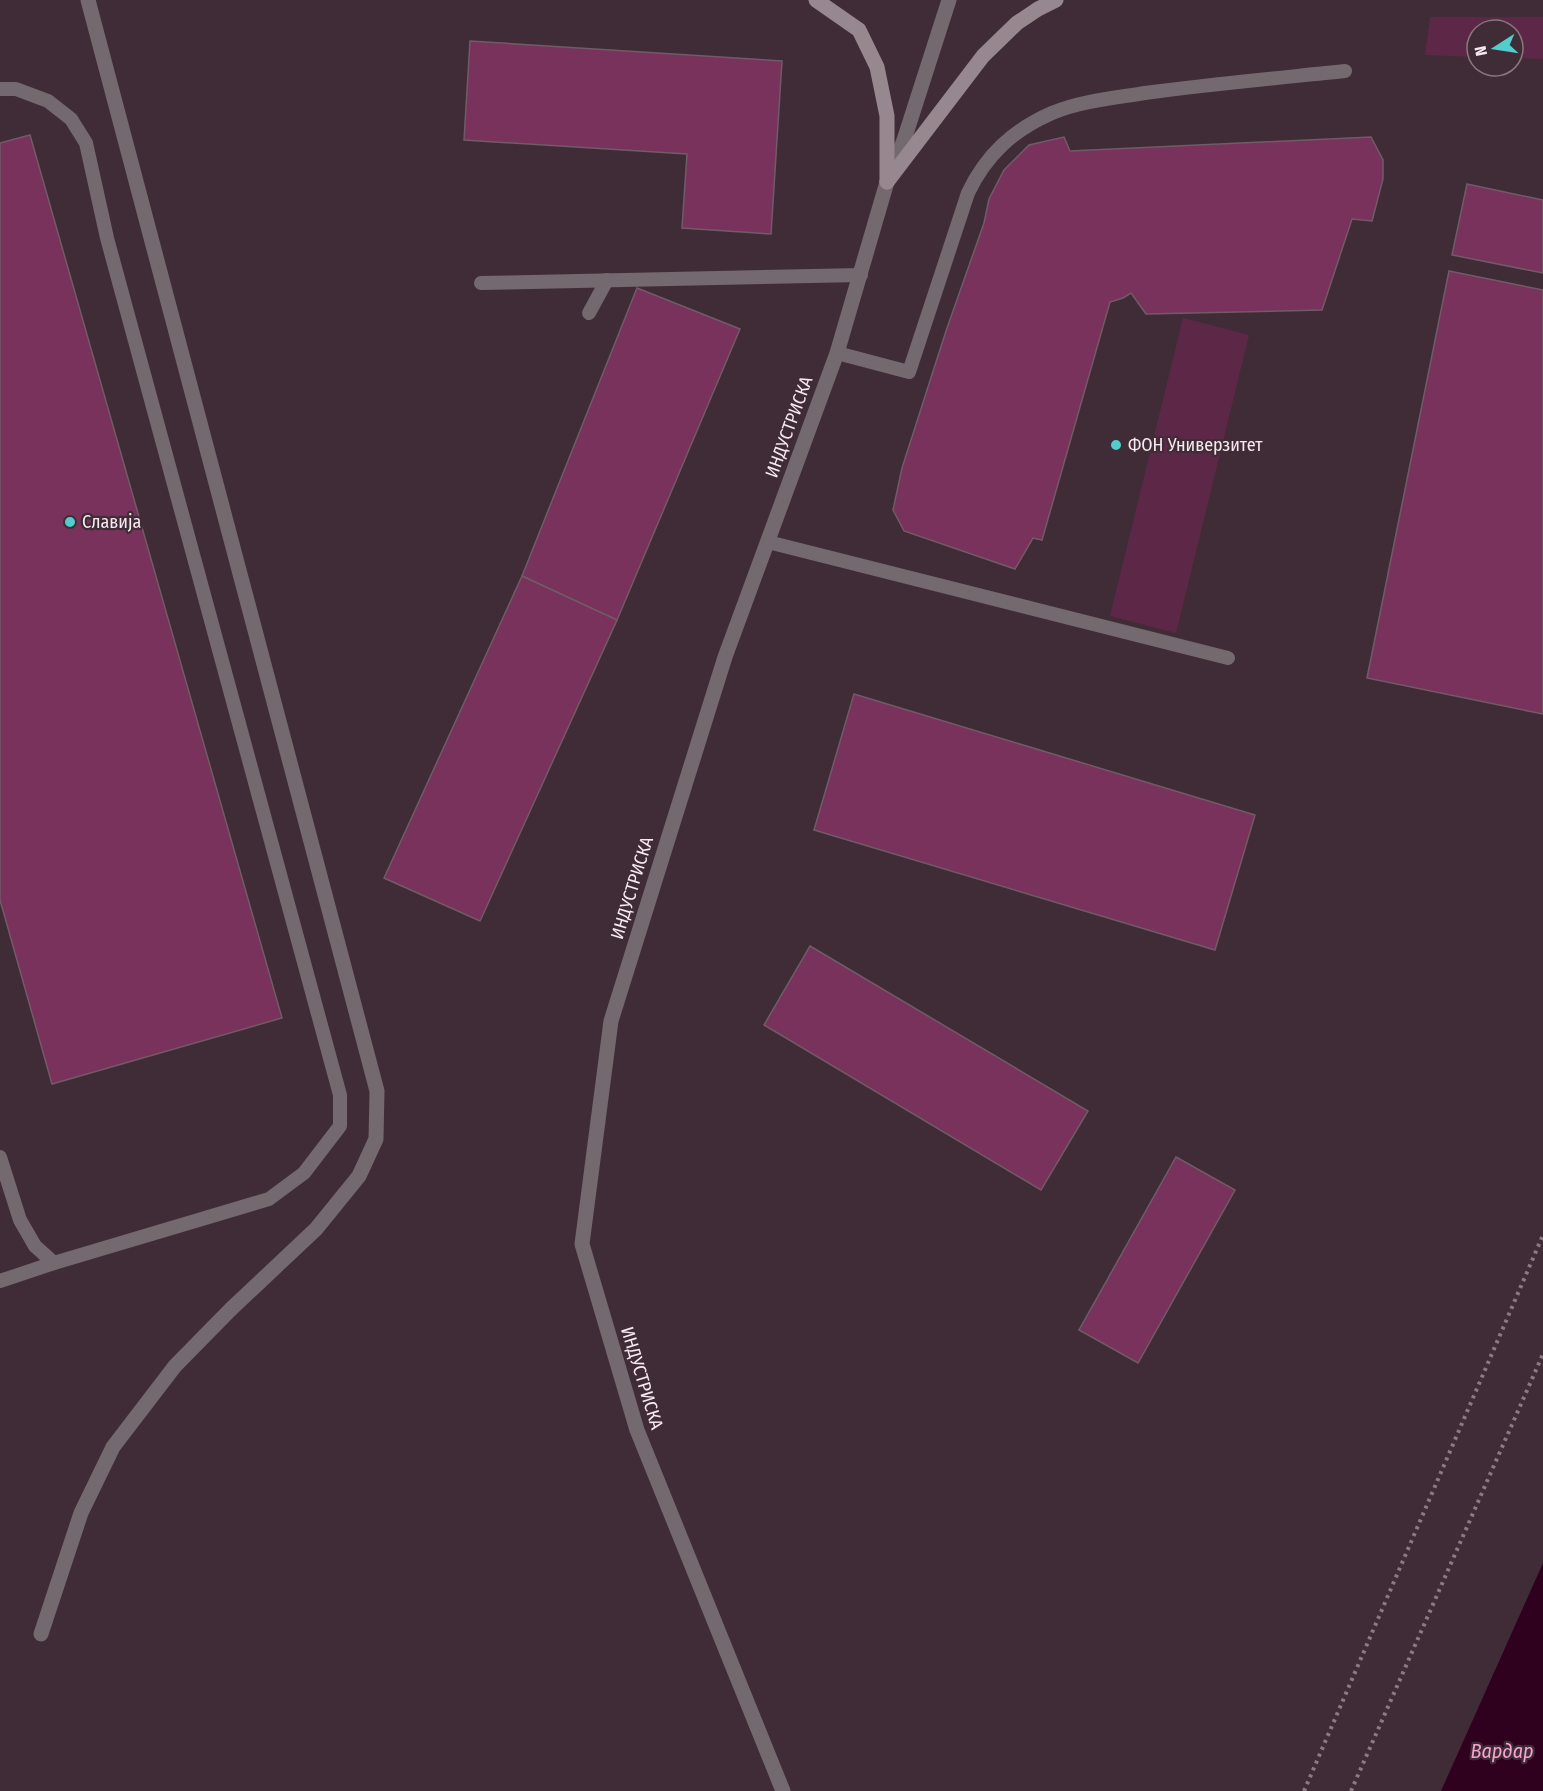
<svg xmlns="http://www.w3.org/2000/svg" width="1543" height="1791" viewBox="0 0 1543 1791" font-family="'Fira Sans Condensed',sans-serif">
  <rect width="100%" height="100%" fill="#402c36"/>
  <g fill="#5d2847">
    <polygon points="1430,17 1543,17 1543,59 1513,58 1513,30 1477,30 1477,57 1425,55"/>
    <polygon points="1183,318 1249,335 1176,633 1110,616"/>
  </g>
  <polygon fill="#30001f" points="1543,1563 1543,1791 1441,1791"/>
  <g fill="#78325b" stroke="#715b67" stroke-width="1.5">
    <polygon points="470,41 782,61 771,234 682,228 687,154 464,140"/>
    <polygon points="30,135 282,1018 52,1084 0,900 0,143"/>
    <polygon points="1064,137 1070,151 1371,137 1383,160 1383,179 1372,221 1352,219 1322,310 1146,314 1131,293 1123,298 1110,302 1042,540 1033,538 1015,569 904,531 893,510 902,468 946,331 984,223 989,199 1004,170 1029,145"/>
    <polygon points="1467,184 1543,200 1543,273 1452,255"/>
    <polygon points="1449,271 1543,290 1543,714 1367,678"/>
    <polygon points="637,288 740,329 617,620 522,576"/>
    <polygon points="522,576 617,620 480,921 384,878"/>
    <polygon points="854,694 1255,815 1215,950 814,830"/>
    <polygon points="810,946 1088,1111 1041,1190 764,1025"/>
    <polygon points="1176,1157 1235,1190 1138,1363 1079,1330"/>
  </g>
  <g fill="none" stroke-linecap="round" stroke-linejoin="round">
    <g stroke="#8c7a83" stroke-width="4" stroke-dasharray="3 4.5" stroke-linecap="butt">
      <polyline points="1304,1791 1543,1235"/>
      <polyline points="1351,1791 1543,1354"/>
    </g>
    <g stroke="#73696e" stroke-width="14">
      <polyline points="0,89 16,89 48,101 71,119 86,143 107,238 340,1095 340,1126 304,1173 269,1199 54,1263 35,1246 20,1220 0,1157"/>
      <polyline points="481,283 861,275"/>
      <polyline points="589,313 607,280"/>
      <path d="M837,353l72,19 59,-179c18,-38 45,-63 84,-80 29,-12 62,-15 93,-20 67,-9 133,-15 200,-22"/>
      <polyline points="768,542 1228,658"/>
      <polyline points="0,1281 54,1263"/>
    </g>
    <g stroke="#73696e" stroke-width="15">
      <polyline points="41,1634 81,1513 113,1447 175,1366 231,1309 316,1229 359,1176 376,1139 377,1091 88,0"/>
      <polyline points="783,1791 637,1430 582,1244 611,1021 725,657 837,353 887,182 904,140 949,0"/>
    </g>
    <g stroke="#97878f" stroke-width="15">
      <polyline points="816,0 859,30 877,67 887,116 887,182"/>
      <polyline points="887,182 983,56 1017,23 1038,9 1056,0"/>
    </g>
  </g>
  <g fill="#52cdce" stroke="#402c36" stroke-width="2">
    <circle cx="1116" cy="445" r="6"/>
    <circle cx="70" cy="522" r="6"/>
  </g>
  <g text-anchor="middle" stroke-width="4.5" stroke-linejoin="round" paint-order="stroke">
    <g font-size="18" fill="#f7e9f0" stroke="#402c36">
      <text transform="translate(789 427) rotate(-70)" y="6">ИНДУСТРИСКА</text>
      <text transform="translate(632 888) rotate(-73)" y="6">ИНДУСТРИСКА</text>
      <text transform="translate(642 1378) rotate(73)" y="6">ИНДУСТРИСКА</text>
    </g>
    <g font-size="18" fill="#f7e9f0" stroke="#402c36" text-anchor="start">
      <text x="1128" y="451">ФОН Универзитет</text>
      <text x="82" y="528">Славија</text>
    </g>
    <g font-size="20" font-style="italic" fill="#f6a3d0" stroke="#402c36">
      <text x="1502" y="1758">Вардар</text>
    </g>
  </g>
  <g transform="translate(1495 48) rotate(258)"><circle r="28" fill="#402c36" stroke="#897880" stroke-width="1.5"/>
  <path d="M0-4.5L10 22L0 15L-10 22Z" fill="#52cdce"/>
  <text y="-9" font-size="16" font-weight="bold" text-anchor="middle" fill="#f7e9f0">N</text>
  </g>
</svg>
